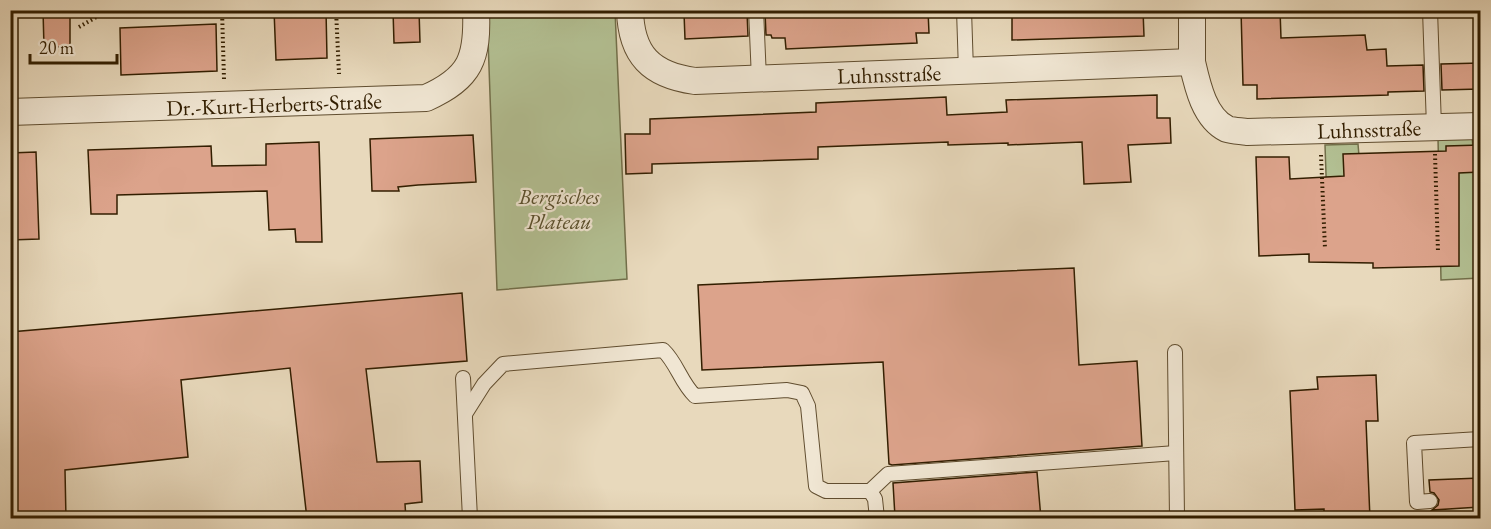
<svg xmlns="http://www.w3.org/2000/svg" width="1491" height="529" viewBox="0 0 1491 529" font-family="'EB Garamond',serif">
  <rect width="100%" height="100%" fill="#e8d9bc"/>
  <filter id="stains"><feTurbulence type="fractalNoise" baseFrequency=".00333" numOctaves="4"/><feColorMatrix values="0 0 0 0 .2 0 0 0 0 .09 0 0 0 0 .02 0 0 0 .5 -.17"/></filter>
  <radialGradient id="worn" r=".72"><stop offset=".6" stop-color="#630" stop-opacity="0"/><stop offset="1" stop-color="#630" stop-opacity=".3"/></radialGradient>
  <g fill="#b3c093" stroke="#726f4a" stroke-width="1.5">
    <polygon points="487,11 615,11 627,279 497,290"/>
    <polygon points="1472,136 1475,172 1480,172 1480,278 1441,280 1438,138"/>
    <polygon points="1358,144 1361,180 1327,203 1325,145"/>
  </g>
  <g fill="#dca38b" stroke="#321e00" stroke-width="1.5">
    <polygon points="43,10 70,10 70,47 44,47"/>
    <polygon points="274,10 326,10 327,58 276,60"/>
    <polygon points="393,10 419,10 420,42 394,43"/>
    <polygon points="784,10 928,10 929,33 916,33 917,43 786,49 785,38 772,38 771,35 766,35 765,12"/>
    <polygon points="1012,10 1143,10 1144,36 1012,40"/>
    <polygon points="1241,10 1280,10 1281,38 1365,35 1367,50 1386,49 1387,66 1423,65 1424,91 1388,92 1388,95 1257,99 1257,85 1243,85"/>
    <polygon points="736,11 747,12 748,36 685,39 684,13"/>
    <polygon points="216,24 217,71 121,75 120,28"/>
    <polygon points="1480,63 1480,89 1442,90 1441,64"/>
    <polygon points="1157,95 1157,118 1170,118 1171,143 1128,145 1131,182 1084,184 1082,142 1008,145 1008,143 948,145 948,142 818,147 818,159 652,164 652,173 626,174 625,134 650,134 650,119 816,112 816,103 946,97 947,115 1007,112 1006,100"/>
    <polygon points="473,135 476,182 418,185 398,187 399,191 372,191 370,139"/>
    <polygon points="319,142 322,242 296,242 295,229 269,230 267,191 117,195 117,214 91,214 88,150 211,146 212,166 266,165 266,144"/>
    <polygon points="1480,145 1480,172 1459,173 1459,266 1373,268 1373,263 1309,262 1309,254 1259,256 1256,157 1289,157 1290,179 1344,176 1343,154 1446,151 1446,146"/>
    <polygon points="36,152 39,239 10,240 10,153"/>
    <polygon points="1074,268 1079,365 1137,361 1142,446 892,465 889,464 883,362 702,370 698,285"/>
    <polygon points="462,293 467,361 366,369 377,462 420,461 422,502 405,504 406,519 307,519 290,368 181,380 188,457 65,470 66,519 10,519 10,332"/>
    <polygon points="1376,375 1378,421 1366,421 1370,519 1324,519 1324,509 1295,510 1290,391 1318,389 1317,377"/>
    <polygon points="1037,472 1041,519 895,517 893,483"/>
    <polygon points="1480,478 1480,507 1432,510 1438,505 1439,500 1434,493 1430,492 1429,480"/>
  </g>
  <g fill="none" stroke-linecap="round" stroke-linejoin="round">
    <defs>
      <g id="service">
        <polyline points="756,10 759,79"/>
        <polyline points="964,10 966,71"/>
        <polyline points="1430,10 1434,127"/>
        <polyline points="1175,352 1177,518"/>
        <polyline points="463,378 470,518"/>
        <path d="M465,414l19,-30 19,-20 160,-14c14,13 18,33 32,46l92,-6 15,3 6,13 8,80 10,5h44l5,8 2,19"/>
        <polyline points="870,491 888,474 1176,453"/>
        <polyline points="1430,501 1417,502 1414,443 1480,439"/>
      </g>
      <g id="minor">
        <path d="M630,10c1,45 21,65 65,71l497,-19c5,22 12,56 35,67 6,2 14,2 20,3l233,-6"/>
        <polyline points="1192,10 1192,62"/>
        <path d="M10,112l416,-14c45,-20 52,-40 50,-88"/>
      </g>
    </defs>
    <use href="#service" stroke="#604d2f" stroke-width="16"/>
    <use href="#minor" stroke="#604d2f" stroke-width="28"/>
    <g stroke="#321e00" stroke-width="4" stroke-dasharray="1.5 3" stroke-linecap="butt">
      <polyline points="222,10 224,79"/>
      <polyline points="336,10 339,74"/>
      <polyline points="79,27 100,15 100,10"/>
      <polyline points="1435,154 1438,252"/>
      <polyline points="1321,155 1325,249"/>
    </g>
    <use href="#service" stroke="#f0e6d3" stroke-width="14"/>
    <use href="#minor" stroke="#f0e6d3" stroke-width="26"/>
  </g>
  <g text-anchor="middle" stroke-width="4.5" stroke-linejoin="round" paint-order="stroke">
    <g font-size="22" fill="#321e00" stroke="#f0e6d3">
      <text transform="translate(889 74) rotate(-2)" y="8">Luhnsstraße</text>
      <text transform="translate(274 104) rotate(-2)" y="8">Dr.-Kurt-Herberts-Straße</text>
      <text transform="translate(1369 129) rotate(-2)" y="8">Luhnsstraße</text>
    </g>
    <g font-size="22" font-style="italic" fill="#594f2c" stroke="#f0e6d3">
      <text x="559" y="204">Bergisches<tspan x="559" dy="25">Plateau</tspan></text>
    </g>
  </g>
  <rect width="1491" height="529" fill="none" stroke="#e8d9bc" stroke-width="36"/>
  <rect x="12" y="12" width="1467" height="505" fill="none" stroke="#321e00" stroke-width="3"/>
  <rect x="18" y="18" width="1455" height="493" fill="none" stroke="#321e00" stroke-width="1.5"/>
  <path d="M30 54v9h87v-9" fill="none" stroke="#321e00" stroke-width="3"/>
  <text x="39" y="54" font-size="18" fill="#321e00" stroke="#f0e6d3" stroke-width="4.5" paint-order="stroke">20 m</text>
  <rect width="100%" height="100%" filter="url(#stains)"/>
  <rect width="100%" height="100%" fill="url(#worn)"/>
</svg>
